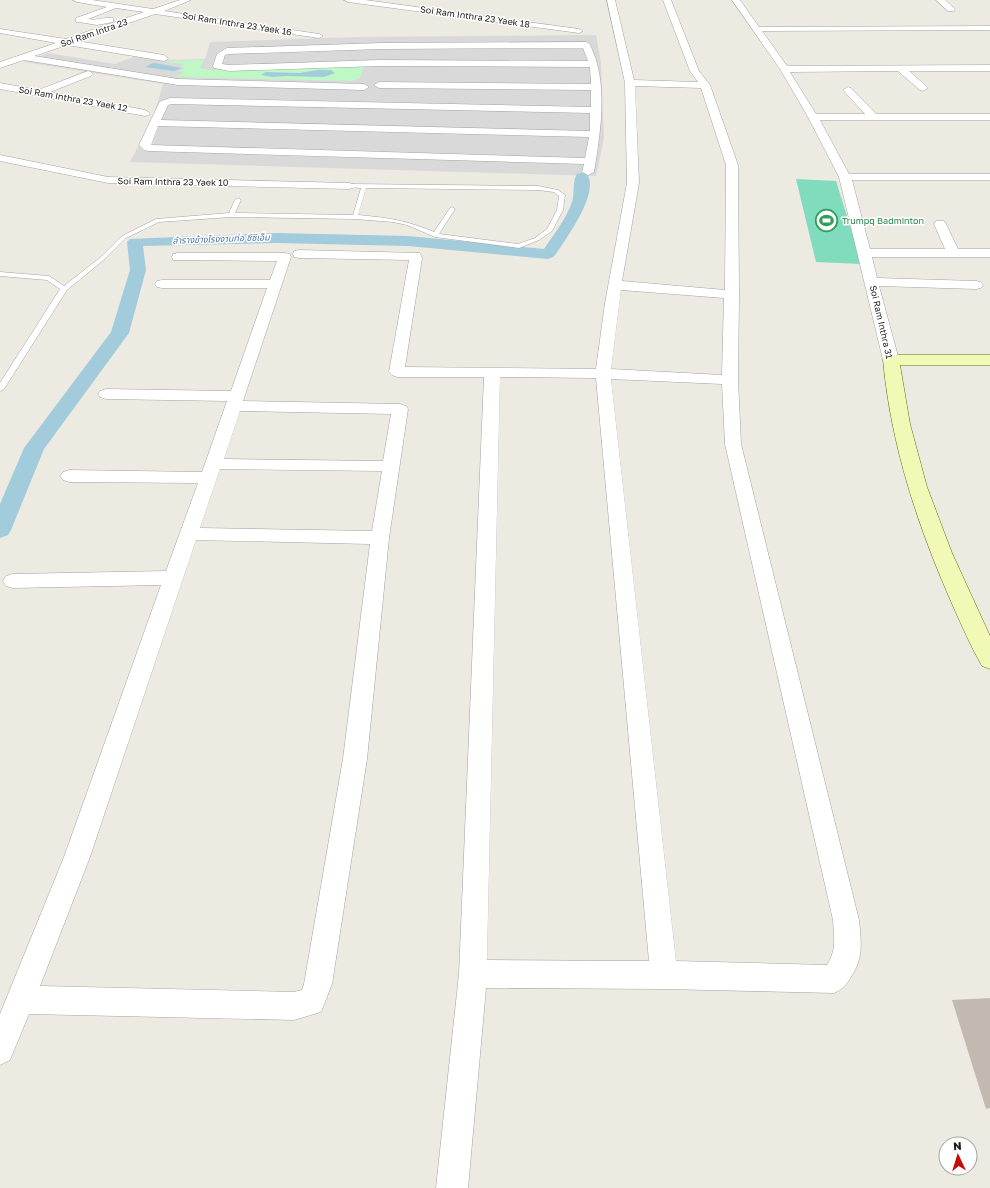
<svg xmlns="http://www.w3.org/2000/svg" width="990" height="1188" viewBox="0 0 990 1188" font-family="'Golos Text','Noto Sans Thai',sans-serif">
  <rect width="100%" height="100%" fill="#edeae2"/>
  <polygon fill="#dad9d9" points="596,35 601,63 604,138 596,176 130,162 153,118 163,84 24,62 48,53 115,64 136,56 159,60 205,59 210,42 356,37"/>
  <polygon fill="#bef8c5" points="204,60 200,68 209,70 364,65 360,78 352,81 175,77 184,73 179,71 185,68 180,66 185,64 161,61"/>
  <polygon fill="#80dcbd" points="796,179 836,181 862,264 816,262"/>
  <g fill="#a2cbdb">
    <polygon points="153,63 154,63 182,68 174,71 145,67"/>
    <polygon points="318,70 331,70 335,73 324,77 287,76 272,77 261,75 266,72 300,73"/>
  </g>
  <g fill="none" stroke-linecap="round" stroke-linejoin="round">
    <path fill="#a2cbdb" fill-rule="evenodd" d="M582,173l5,1c13,19 -21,64 -31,80l-3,3 -5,2 -140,-13 -131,-3 -134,3 3,24 -17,63 -85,116 -33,81 -3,5 -8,3v-34l24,-56 87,-116 19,-62 -3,-28 3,-3 147,-6 131,3 136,13c10,-15 22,-30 28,-47 3,-8 0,-21 5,-28z"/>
  </g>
  <polygon fill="#c2bab1" points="990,998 990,1108 986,1109 952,1000"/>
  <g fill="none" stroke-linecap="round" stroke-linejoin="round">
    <defs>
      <path id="lane" d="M349,184l189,2 20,4 7,5 -2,15 -11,21 -13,9 -20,8 -84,-11 -28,-12 -14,-3 -38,-3 -124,-2 -72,5 -33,16 -20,20 -39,32 -63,99 -4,2v-8l60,-94 -13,-9 -47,-4v-4l49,4 15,10 38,-30 20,-20 34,-17 73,-6 6,-13 3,-2 3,2 -6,13 118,2 8,-27 -14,-1v-2zM366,188l172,2 16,2 5,4 -2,14 -10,19 -12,9 -17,6 -79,-10 16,-25 -3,-2 -2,1 -16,24c-29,-12 -45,-14 -76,-17z"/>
      <g id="street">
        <path d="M73,0h19l61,9 27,-9h11l-27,11 155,23 4,2 -4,2 -164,-24 -78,27 87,14 4,3 -1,2 -3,1 -97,-16 -33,11 144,23 186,5 5,3 -5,3 -186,-5 -154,-25 -24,8v-6l56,-19 -56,-10v-4l66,10 78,-27 -28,-4 -28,11c9,2 17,-2 25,-1v4l-16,3 -18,-3h-3v-4l31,-11 -30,-5z"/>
        <polygon points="344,0 365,0 579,29 583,31 579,33 348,2"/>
        <path d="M607,0h8l19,80 64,2 -8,-11 -27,-71h8l28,71 11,14 28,80 1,130 -1,85 3,64 118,476c2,22 5,37 -8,57 -5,8 -8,12 -17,16l-170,-4 -178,-1 -18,200h-32l23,-214 25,-597h-87l-5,-2 -3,-3 20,-112 -110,-2 -5,-1 -1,-3 1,-3 5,-1 121,3 2,5 -17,109 191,2 9,-66 22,-120 -2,-100zM635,86l66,2 25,77 -1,125 -103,-9 17,-98zM621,290l103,8 -2,77 -111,-6zM500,377l96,1 53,583 -162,-1zM611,379l111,5 3,60 108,476c1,18 4,29 -6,45l-151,-4z"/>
        <polygon points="732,0 740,0 759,27 990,26 990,30 762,31 787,66 990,65 990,71 909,71 926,86 928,88 923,91 920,90 898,71 790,72 816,114 865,114 843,90 848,87 851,88 876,114 990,114 990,120 820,120 849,174 990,174 990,180 852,180 870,249 945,249 934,224 936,221 944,221 946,224 958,249 990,249 990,257 872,257 877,278 976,281 981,282 983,285 981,288 976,289 879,286 899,360 896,363 891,365 886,363 883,360 839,177 808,117 780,69"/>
        <polygon points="936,0 945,0 955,9 954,11 948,11"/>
        <path d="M586,42c5,2 5,5 7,10 15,35 7,83 1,120l-6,3 -6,-3 2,-8 -436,-13 -4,-1 -5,-5 20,-42 2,-2 9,-3 421,9v-17l-212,-2 -5,-3 5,-3 212,2 -1,-17 -211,-1 -150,5 -15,-3 -1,-2 4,-12 10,-6 155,-5zM583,48l5,13 -209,-1 -150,5 -7,-1 3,-9 4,-1 153,-5zM171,104l419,9v18l-429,-11 7,-15zM158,126l431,11 -4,21 -434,-13z"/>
        <polygon points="88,71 91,72 93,74 91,76 50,92 145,110 150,113 149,115 145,116 0,89 0,83 38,90"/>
        <polygon points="0,155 108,177 349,183 353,184 355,186 353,188 349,189 108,183 0,161"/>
        <path d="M178,253h107l5,1 1,3 -48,144 157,3 6,2 2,3 -19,129 -22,221 -35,225 -11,28 -27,8 -265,-6 -19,46 -10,5v-51l64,-157 97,-272 -148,3 -7,-2 -3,-5 3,-5 7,-2 153,-3 32,-88 -129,-1 -6,-2 -3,-4 3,-4 6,-2 133,2 25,-71 -121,-2 -6,-2 -2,-3 2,-3 6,-2 125,2 36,-103h-105l-5,-1 -2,-3 2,-3 5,-1h108l7,-19 -104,-1 -1,-3 1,-3zM240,411l151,3 -8,47 -159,-2zM220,469l162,2 -10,60 -172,-3zM196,540l174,4 -27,215 -39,225 -2,6 -8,2 -254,-6 50,-129z"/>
      </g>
      <path id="secondary" d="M891,355h99v10h-90l10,59 17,63 25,66 38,83v33l-8,-3c-11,-19 -20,-40 -29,-60 -35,-79 -62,-160 -70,-246l2,-4z"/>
    </defs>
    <use href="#lane" stroke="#a3a3a3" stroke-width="1"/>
    <use href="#street" stroke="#a3a3a3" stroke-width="1"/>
    <use href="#secondary" stroke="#607006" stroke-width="1"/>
    <use href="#lane" fill="#fff" fill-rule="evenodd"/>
    <use href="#street" fill="#fff" fill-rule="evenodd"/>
    <use href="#secondary" fill="#f2f8b5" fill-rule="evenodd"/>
  </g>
  <defs>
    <symbol id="stadium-ring" viewBox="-11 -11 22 22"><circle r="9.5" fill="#fff" stroke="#2e9e5b" stroke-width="1.5"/><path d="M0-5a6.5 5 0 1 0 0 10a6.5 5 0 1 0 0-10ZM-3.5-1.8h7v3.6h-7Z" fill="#2e9e5b"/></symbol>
  </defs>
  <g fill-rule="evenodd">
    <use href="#stadium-ring" x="814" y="208" width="25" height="25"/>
  </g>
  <g text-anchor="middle" stroke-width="3" stroke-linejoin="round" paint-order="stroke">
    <g font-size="9" fill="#1c1c1c" stroke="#fff">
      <text transform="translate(475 17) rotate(8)" y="3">Soi Ram Inthra 23 Yaek 18</text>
      <text transform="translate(237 24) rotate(9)" y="3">Soi Ram Inthra 23 Yaek 16</text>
      <text transform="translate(94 33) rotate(-19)" y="3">Soi Ram Intra 23</text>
      <text transform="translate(73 99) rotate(10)" y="3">Soi Ram Inthra 23 Yaek 12</text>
      <text transform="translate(173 182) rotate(1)" y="3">Soi Ram Inthra 23 Yaek 10</text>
      <text transform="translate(881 322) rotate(77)" y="3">Soi Ram Inthra 31</text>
    </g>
    <g font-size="9" fill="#27864d" stroke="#fff" text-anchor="start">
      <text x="842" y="224">Trumpq Badminton</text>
    </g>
    <g font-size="9" font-style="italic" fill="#4b76aa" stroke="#fff">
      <text transform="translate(221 239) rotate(-2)" y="3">ลำรางข้างโรงงานท่อ ซีซีเอ็ม</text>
    </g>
  </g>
  <g transform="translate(958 1156) rotate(356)"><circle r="19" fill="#ffffff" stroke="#a4a4a4"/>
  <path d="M0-3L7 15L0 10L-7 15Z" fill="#c50c03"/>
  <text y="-6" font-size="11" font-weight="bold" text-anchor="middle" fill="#1c1c1c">N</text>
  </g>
</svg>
